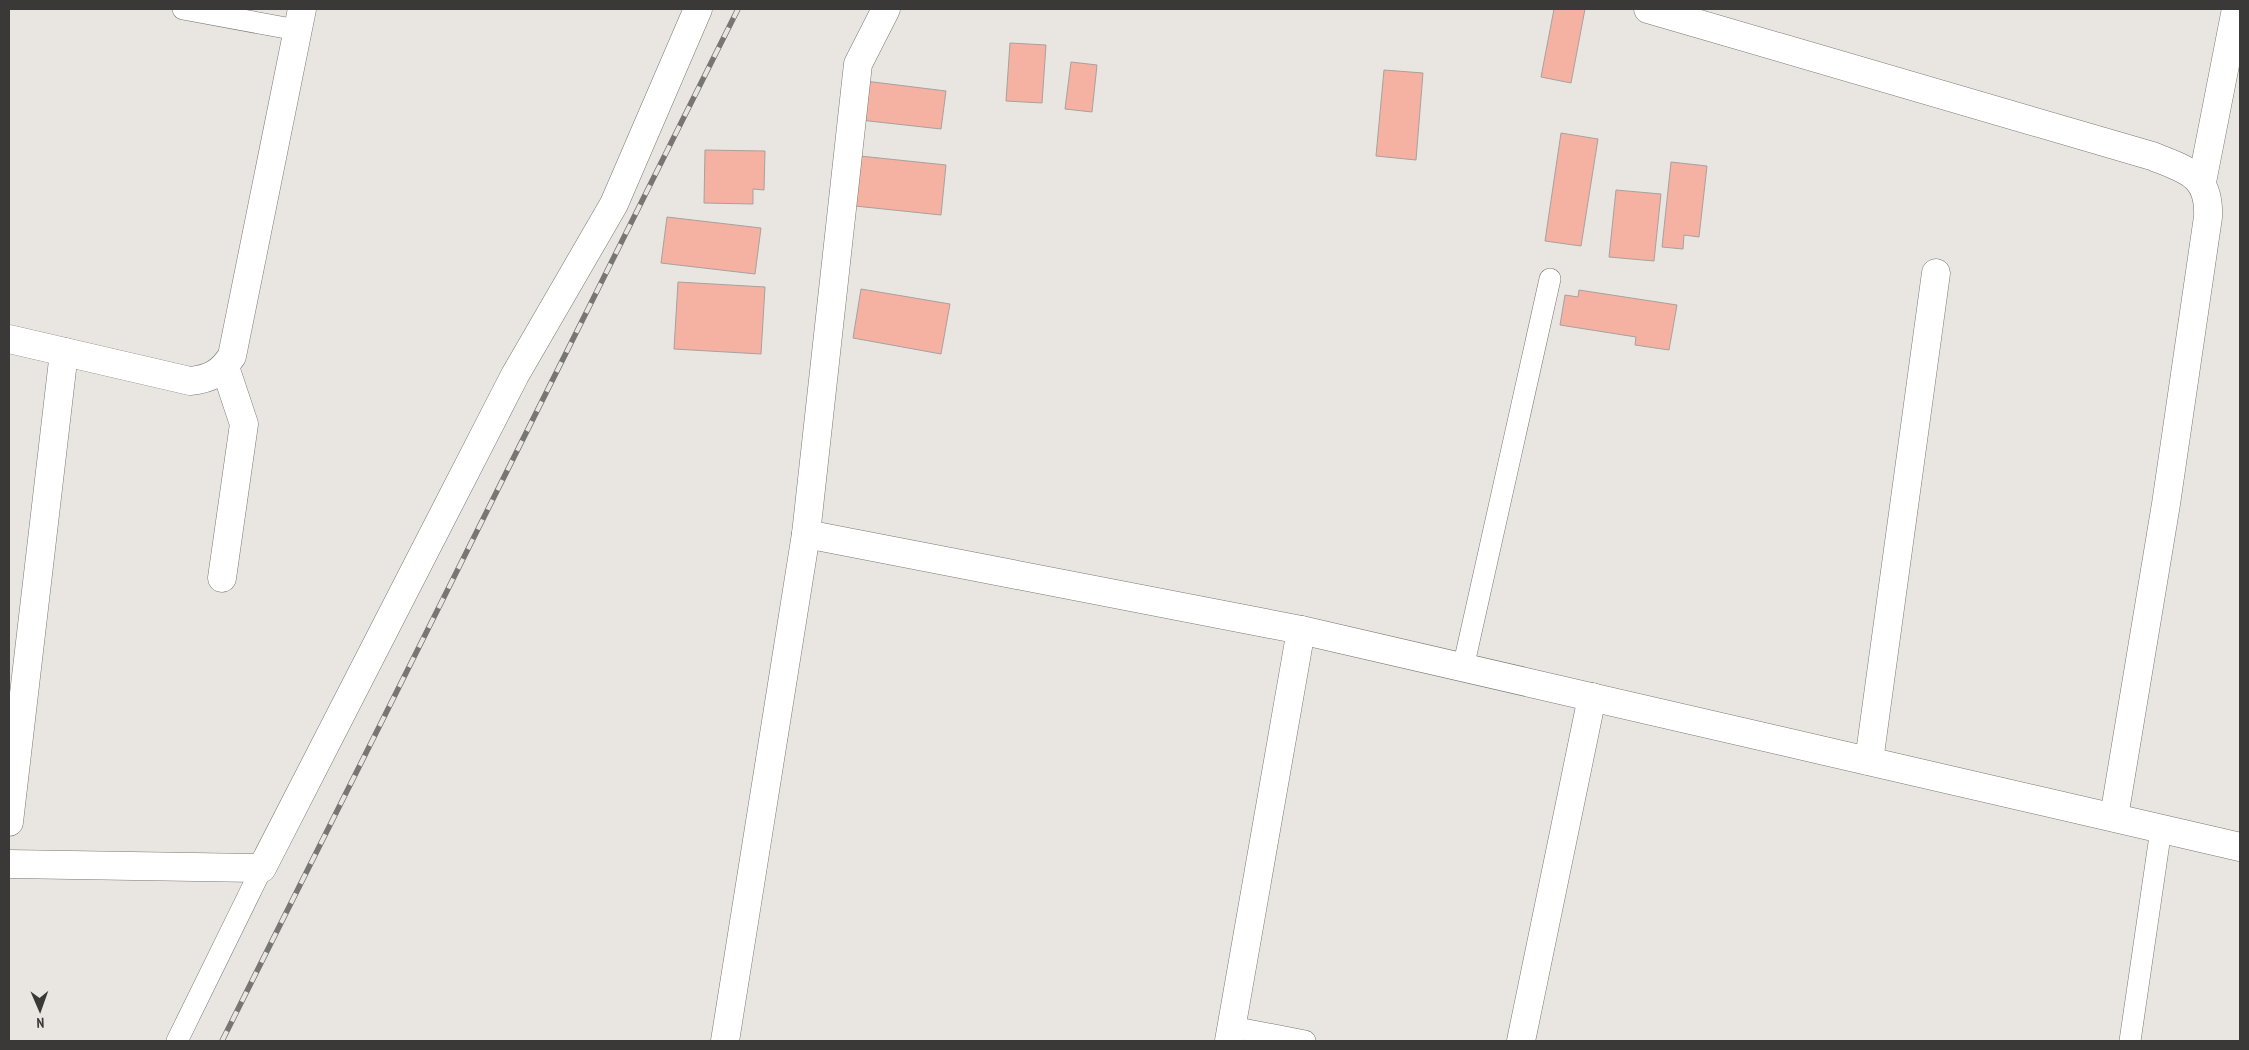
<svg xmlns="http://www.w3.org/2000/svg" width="2249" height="1050" viewBox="0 0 2249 1050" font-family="'PT Sans Narrow',sans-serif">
  <rect width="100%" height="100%" fill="#e9e6e1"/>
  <g fill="#f5b1a2" stroke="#a7a19f">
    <polygon points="1554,9 1585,9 1571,83 1541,77"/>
    <polygon points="1010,43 1046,45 1042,103 1006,101"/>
    <polygon points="1071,62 1097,65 1092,112 1065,109"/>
    <polygon points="1384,70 1423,73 1416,160 1376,156"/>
    <polygon points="865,81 946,91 941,129 860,120"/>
    <polygon points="1561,133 1598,139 1581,246 1545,241"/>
    <polygon points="705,150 765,151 764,190 753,189 753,204 704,203"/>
    <polygon points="860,156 946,165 941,215 855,206"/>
    <polygon points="1671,162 1707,166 1699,237 1684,235 1683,249 1662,247"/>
    <polygon points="1616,190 1661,194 1654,261 1609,257"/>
    <polygon points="667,217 761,228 755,274 661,263"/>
    <polygon points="678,282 765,287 761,354 674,349"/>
    <polygon points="861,289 950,304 941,354 853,338"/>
    <polygon points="1579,290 1677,305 1669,350 1635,345 1636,337 1560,325 1565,295 1578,297"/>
  </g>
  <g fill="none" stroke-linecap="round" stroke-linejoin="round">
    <defs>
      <g id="lane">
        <polyline points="183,9 297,30"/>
        <polyline points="1463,668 1550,279"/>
        <polyline points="1232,1027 1305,1041"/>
        <polyline points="177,1041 262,868"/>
        <polyline points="2130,1041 2161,829"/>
      </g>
      <g id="street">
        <path d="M1648,9l504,147c34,14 58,18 56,61l-42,287 -52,313"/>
        <polyline points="2202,182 2236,9"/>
        <path d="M9,339l181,42c20,-2 31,-8 42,-25l70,-347"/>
        <polyline points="806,534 1301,630 2240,847"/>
        <polyline points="222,578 244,424 225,367"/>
        <polyline points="1869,761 1936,273"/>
        <polyline points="9,822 64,352"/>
        <polyline points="9,864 262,868 515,375 614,204 698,9"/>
        <polyline points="1229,1041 1301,630"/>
        <polyline points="1521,1041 1592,697"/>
      </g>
      <polyline id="secondary" points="725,1041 806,534 858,64 886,9"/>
    </defs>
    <use href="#lane" stroke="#7a7772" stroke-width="22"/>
    <use href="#street" stroke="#7a7772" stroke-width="29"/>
    <use href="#secondary" stroke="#7a7772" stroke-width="29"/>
    <use href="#lane" stroke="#fff" stroke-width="21"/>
    <use href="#street" stroke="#fff" stroke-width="28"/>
    <use href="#secondary" stroke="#fff" stroke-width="28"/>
    <defs>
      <polyline id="rail" points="222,1041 738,9"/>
    </defs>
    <use href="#rail" stroke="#787673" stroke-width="5.5"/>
    <use href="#rail" stroke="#e9e6e1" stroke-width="4" stroke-dasharray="11" stroke-linecap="butt"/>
  </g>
  <rect width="2249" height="1050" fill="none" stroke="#3a3937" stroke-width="20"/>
  <g transform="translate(40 1010) rotate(178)" stroke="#e9e6e1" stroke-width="4" paint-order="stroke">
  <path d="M0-4L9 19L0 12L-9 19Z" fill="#3a3937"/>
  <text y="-8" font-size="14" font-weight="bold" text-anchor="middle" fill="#3a3937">N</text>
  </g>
</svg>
